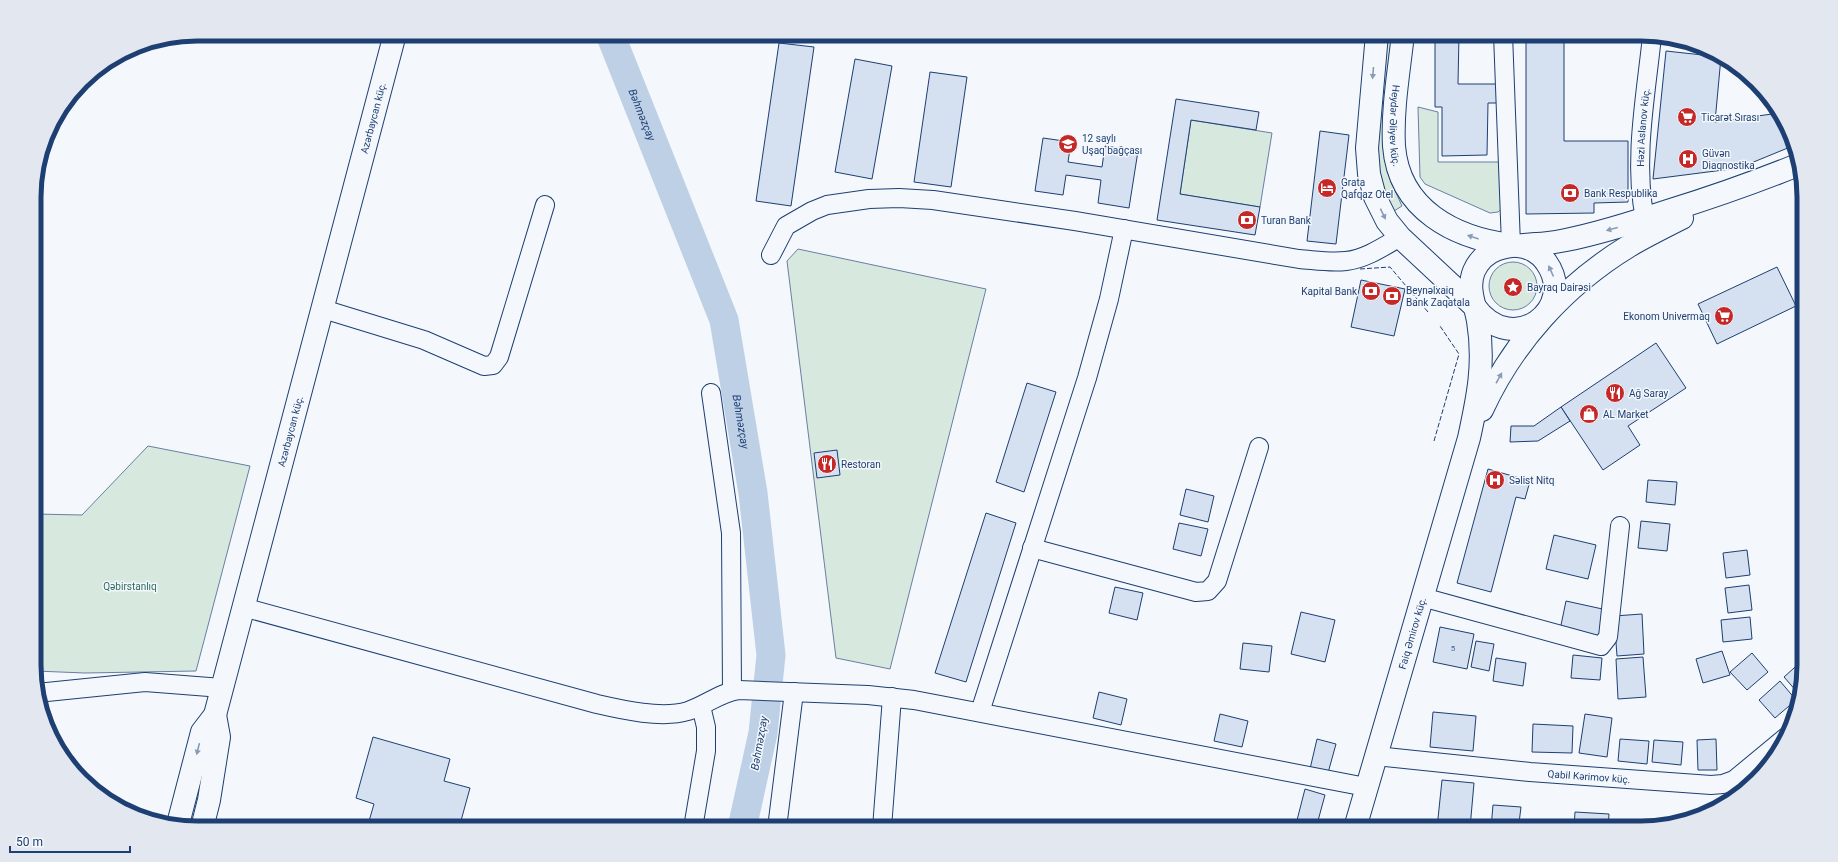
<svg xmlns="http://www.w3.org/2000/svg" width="1838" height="862" viewBox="0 0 1838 862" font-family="Roboto,sans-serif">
  <rect width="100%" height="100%" fill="#f4f7fb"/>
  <g fill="#d7e8df" stroke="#687fa3">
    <polygon points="1385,34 1394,34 1386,160 1391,182 1402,206 1394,211 1382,185 1377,161"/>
    <polygon points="1418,107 1438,112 1438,162 1504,162 1503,208 1498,212 1490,213 1425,184 1420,177"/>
    <polygon points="1191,120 1272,133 1260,207 1180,194"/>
    <polygon points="798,249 986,289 890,669 836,658 787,261"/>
    <circle cx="1513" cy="286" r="24"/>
    <polygon points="148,446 250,466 196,671 85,673 35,671 35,514 82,515"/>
  </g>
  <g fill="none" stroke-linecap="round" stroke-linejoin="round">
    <path stroke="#bed0e5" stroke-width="29" id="s1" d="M610,34l114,286 29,173 18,162 -8,78 -21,95"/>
  </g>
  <g fill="#d5e0f0" stroke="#1d3f73">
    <polygon points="1435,34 1459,34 1458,84 1499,84 1499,103 1488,103 1487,155 1442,156 1442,107 1435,107"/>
    <polygon points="1526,34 1564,34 1564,141 1628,141 1628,202 1594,203 1594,213 1526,214"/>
    <polygon points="779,43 814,47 791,206 756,201"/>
    <polygon points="1666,51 1721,57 1715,122 1779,113 1792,135 1795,145 1739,168 1653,179"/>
    <polygon points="855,59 892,66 872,179 835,172"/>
    <polygon points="930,72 967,77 951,187 914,182"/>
    <polygon points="1176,99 1259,112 1256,130 1191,120 1180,194 1260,207 1255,235 1157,220"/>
    <polygon points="1320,131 1349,135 1336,244 1307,241"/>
    <polygon points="1043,138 1071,142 1068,162 1102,167 1105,146 1138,151 1129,208 1098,203 1101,180 1066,175 1063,195 1035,191"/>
    <polygon points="1777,267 1796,306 1717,344 1698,304"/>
    <polygon points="1361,280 1405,289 1394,336 1351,327"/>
    <polygon points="1656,343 1686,388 1628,426 1640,445 1603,470 1561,407"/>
    <polygon points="1027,383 1056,392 1024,492 996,482"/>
    <polygon points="1561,407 1570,421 1538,441 1510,442 1511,426 1534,426"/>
    <polygon points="837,450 840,475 817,478 814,453"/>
    <polygon points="1488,469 1530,481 1525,499 1516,497 1491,592 1457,583"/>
    <polygon points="1648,480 1677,482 1675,505 1646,502"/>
    <polygon points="1186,489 1214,496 1208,522 1180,515"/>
    <polygon points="986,513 1016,523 966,682 935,673"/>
    <polygon points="1641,521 1670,524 1667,551 1638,548"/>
    <polygon points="1179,523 1208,529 1201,556 1173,549"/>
    <polygon points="1554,535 1596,545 1588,579 1546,569"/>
    <polygon points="1747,550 1750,575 1726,578 1723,553"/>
    <polygon points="1749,585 1752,610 1728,613 1725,588"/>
    <polygon points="1115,587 1143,593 1137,620 1109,613"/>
    <polygon points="1566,601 1607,610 1601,638 1560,630"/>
    <polygon points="1301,612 1335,620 1325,662 1291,654"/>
    <polygon points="1642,614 1644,654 1617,656 1614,616"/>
    <polygon points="1750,617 1752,639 1723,642 1721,620"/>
    <polygon points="1440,627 1474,634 1467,669 1433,662"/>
    <polygon points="1476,641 1494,644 1489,671 1471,667"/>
    <polygon points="1243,643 1272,646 1269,672 1240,669"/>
    <polygon points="1722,651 1730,675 1703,683 1696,659"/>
    <polygon points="1752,653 1768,672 1747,690 1730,672"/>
    <polygon points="1573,655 1602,658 1600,680 1571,678"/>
    <polygon points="1643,657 1646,697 1618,699 1616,659"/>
    <polygon points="1496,658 1526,663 1523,686 1493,681"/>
    <polygon points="1804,659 1804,665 1798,693 1784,677"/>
    <polygon points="1780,681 1796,700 1775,718 1759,700"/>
    <polygon points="1099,692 1127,699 1121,725 1093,718"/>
    <polygon points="1433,712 1476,716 1473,751 1430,747"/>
    <polygon points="1220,714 1248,721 1242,747 1214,741"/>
    <polygon points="1585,714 1612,718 1607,757 1579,753"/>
    <polygon points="1533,724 1573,726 1572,753 1532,752"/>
    <polygon points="373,737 450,759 444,781 470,788 459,828 367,828 374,804 356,798"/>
    <polygon points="1317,739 1336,744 1328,773 1310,769"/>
    <polygon points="1620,739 1649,741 1647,764 1618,761"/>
    <polygon points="1716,739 1717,770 1698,770 1697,740"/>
    <polygon points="1654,740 1683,742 1681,765 1652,762"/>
    <polygon points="1442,780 1474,783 1470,828 1437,828"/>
    <polygon points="1305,789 1325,795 1316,828 1295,828"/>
    <polygon points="1493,805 1521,807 1519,823 1574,827 1575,812 1609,814 1608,828 1491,828"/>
  </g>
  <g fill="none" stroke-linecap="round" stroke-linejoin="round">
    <defs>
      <g id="minor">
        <polyline points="1503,34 1511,245"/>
        <path id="s2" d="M1645,219c-12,-59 1,-124 7,-183"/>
        <path d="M771,255l15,-29 26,-15 15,-6 42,-6 30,-1 34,2 142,21 224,38c15,1 31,4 47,2 19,-2 37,-14 54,-24"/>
        <polyline points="323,309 424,340 484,366 493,365 499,357 545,205"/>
        <polyline points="711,393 731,533 732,691"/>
        <polyline points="1032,548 1196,592 1208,591 1217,581 1259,447"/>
        <polyline points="1422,597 1601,646 1608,637 1620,526"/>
        <path d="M243,607l354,97c26,6 65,15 91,7 18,-6 33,-19 51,-21l129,5 46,5 452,87"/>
        <polyline points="37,693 145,682 222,688"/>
        <polyline points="980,712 1087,378 1109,299 1124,229"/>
        <path id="s3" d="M1376,756l154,16 181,13 12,-1 11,-4 52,-43"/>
        <polyline points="693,828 706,751 706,727 701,706"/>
        <polyline points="777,828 794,692"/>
        <polyline points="882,828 892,697"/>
      </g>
      <g id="major">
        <polyline points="1377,34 1367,148 1369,174 1375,197 1387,221 1400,237 1475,307"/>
        <path id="s4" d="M1403,34c-4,37 -11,75 -9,112 5,64 61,92 117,99"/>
        <path id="s5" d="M178,824l24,-92 13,-17 180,-681"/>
        <polyline points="202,828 209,800 219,737 215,715"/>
      </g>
      <g id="highway">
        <path d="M1475,307c38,52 104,1 71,-45 -6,-9 -17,-15 -28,-16"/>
        <path d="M1482,410c31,-68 83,-125 147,-164 17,-10 35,-19 53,-28"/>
        <path id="s6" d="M1355,828l114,-390c9,-41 16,-75 9,-117 -3,-17 -11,-33 -4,-50 12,-27 38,-25 62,-27 10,0 20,-2 30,-4 35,-7 69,-18 102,-29 45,-14 88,-29 132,-47"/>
      </g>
    </defs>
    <use href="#minor" stroke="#1d3f73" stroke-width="20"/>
    <use href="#major" stroke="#1d3f73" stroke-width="24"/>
    <use href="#highway" stroke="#1d3f73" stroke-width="24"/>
    <use href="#minor" stroke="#f4f7fb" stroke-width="18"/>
    <use href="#major" stroke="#f4f7fb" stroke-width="22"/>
    <use href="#highway" stroke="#f4f7fb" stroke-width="22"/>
    <g stroke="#1d3f73" stroke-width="1" stroke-dasharray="5 2" stroke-linecap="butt">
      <polyline points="1360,269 1390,267 1428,312"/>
      <polyline points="1434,441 1459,354 1440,326"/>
    </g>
  </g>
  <defs><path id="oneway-solid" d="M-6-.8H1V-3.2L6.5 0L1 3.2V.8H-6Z"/></defs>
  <g fill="#889bb7">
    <use href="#oneway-solid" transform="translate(1373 73) rotate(95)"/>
    <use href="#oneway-solid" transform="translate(1383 214) rotate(64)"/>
    <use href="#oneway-solid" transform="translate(1612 229) rotate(165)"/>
    <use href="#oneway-solid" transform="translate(1473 237) rotate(-161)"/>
    <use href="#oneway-solid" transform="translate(1551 271) rotate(-114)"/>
    <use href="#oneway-solid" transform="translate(1499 378) rotate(-61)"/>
    <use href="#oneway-solid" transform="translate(198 749) rotate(104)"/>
  </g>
  <defs>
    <symbol id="supermarket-disc" viewBox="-11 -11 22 22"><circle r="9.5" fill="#c62828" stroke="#f4f7fb"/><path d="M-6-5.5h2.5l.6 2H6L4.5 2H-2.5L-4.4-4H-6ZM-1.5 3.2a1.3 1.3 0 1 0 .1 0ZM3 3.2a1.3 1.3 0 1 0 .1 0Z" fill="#fff"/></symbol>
    <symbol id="school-disc" viewBox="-11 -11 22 22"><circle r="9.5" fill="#c62828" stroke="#f4f7fb"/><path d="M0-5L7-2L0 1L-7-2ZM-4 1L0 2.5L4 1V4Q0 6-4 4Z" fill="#fff"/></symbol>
    <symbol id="hospital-disc" viewBox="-11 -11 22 22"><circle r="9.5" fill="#c62828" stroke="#f4f7fb"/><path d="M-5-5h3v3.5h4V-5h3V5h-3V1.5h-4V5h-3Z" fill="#fff"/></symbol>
    <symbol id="hotel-disc" viewBox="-11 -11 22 22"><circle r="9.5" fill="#c62828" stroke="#f4f7fb"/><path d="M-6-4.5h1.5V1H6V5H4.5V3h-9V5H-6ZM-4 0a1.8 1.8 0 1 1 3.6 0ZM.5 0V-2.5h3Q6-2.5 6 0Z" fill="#fff"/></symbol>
    <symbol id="bank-disc" viewBox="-11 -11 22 22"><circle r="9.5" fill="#c62828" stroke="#f4f7fb"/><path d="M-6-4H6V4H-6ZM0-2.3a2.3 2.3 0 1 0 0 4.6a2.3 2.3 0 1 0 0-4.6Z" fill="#fff"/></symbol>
    <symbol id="sight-disc" viewBox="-11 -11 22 22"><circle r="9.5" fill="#c62828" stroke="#f4f7fb"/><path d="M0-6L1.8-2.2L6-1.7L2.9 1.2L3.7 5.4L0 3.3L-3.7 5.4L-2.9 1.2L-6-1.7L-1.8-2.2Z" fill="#fff"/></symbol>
    <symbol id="restaurant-disc" viewBox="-11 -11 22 22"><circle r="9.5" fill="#c62828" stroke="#f4f7fb"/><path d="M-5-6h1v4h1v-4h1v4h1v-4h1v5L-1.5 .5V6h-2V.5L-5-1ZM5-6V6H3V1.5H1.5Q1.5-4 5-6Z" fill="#fff"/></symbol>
    <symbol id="shop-disc" viewBox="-11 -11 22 22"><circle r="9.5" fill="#c62828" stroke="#f4f7fb"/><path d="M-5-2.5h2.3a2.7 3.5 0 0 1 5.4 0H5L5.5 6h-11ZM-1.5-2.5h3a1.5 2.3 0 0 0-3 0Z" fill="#fff"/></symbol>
  </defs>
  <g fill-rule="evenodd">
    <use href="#supermarket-disc" x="1676" y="106" width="22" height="22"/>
    <use href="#school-disc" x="1057" y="133" width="22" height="22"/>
    <use href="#hospital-disc" x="1677" y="148" width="22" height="22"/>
    <use href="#hotel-disc" x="1316" y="177" width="22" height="22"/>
    <use href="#bank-disc" x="1559" y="182" width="22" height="22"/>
    <use href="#bank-disc" x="1236" y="209" width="22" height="22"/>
    <use href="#sight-disc" x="1502" y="276" width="22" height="22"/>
    <use href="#bank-disc" x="1360" y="280" width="22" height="22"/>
    <use href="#bank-disc" x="1381" y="285" width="22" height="22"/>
    <use href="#supermarket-disc" x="1713" y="305" width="22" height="22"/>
    <use href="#restaurant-disc" x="1604" y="382" width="22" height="22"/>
    <use href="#shop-disc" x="1578" y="403" width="22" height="22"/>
    <use href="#restaurant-disc" x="816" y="453" width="22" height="22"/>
    <use href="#hospital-disc" x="1484" y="469" width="22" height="22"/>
  </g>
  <g text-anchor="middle" stroke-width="3" stroke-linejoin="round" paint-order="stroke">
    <g font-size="8" fill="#4b6792">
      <text x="1453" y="651">5</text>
    </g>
    <g font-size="10" fill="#1d3f73" stroke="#f4f7fb" text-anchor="start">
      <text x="1701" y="121">Ticarət Sırası</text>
      <text x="1082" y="142">12 saylı<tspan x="1082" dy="12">Uşaq bağçası</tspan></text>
      <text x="1702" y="157">Güvən<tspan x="1702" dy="12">Diaqnostika</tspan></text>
      <text x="1341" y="186">Grata<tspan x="1341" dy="12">Qafqaz Otel</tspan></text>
      <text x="1584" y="197">Bank Respublika</text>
      <text x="1261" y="224">Turan Bank</text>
      <text x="1527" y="291">Bayraq Dairəsi</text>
      <text x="1406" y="294">Beynəlxaiq<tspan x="1406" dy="12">Bank Zaqatala</tspan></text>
      <text x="1357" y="295" text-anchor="end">Kapital Bank</text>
      <text x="1710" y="320" text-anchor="end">Ekonom Univermaq</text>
      <text x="1629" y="397">Ağ Saray</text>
      <text x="1603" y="418">AL Market</text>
      <text x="841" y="468">Restoran</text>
      <text x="1509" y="484">Səlist Nitq</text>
    </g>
    <g font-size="10" fill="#1d3f73" stroke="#f4f7fb">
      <text dy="4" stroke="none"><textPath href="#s5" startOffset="734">Azərbaycan küç.</textPath></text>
      <text dy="4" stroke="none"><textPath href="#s4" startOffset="92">Heydər Əliyev küç.</textPath></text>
      <text dy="4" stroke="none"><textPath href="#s2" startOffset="92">Həzi Aslanov küç.</textPath></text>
      <text dy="4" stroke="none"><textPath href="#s5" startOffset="410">Azərbaycan küç.</textPath></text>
      <text dy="4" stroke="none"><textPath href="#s6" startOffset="203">Faiq Əmirov küç.</textPath></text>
      <text dy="4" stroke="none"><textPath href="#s3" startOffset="214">Qabil Kərimov küç.</textPath></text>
    </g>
    <g font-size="10" fill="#2c6c60" stroke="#f4f7fb">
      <text x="130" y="590">Qəbirstanlıq</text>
    </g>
    <g font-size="11" font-style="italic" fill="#1d3f73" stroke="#f4f7fb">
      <text dy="4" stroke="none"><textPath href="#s1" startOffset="87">Bəhməzçay</textPath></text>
      <text dy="4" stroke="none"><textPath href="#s1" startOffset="411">Bəhməzçay</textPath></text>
      <text transform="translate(759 743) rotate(-80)" y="4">Bəhməzçay</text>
    </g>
  </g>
  <path d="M0 0H1838V862H0ZM197 41H1641A156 156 0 0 1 1797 197V665A156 156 0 0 1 1641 821H197A156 156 0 0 1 41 665V197A156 156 0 0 1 197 41Z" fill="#e3e8f0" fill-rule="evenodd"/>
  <path fill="none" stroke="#1d3f73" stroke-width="5" d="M197 41H1641A156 156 0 0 1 1797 197V665A156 156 0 0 1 1641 821H197A156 156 0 0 1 41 665V197A156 156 0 0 1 197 41Z"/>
  <path d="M10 846v6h120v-6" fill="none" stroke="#1d3f73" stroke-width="2"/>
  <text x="16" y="846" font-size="12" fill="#1d3f73" stroke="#f4f7fb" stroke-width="3" paint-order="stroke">50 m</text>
</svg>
